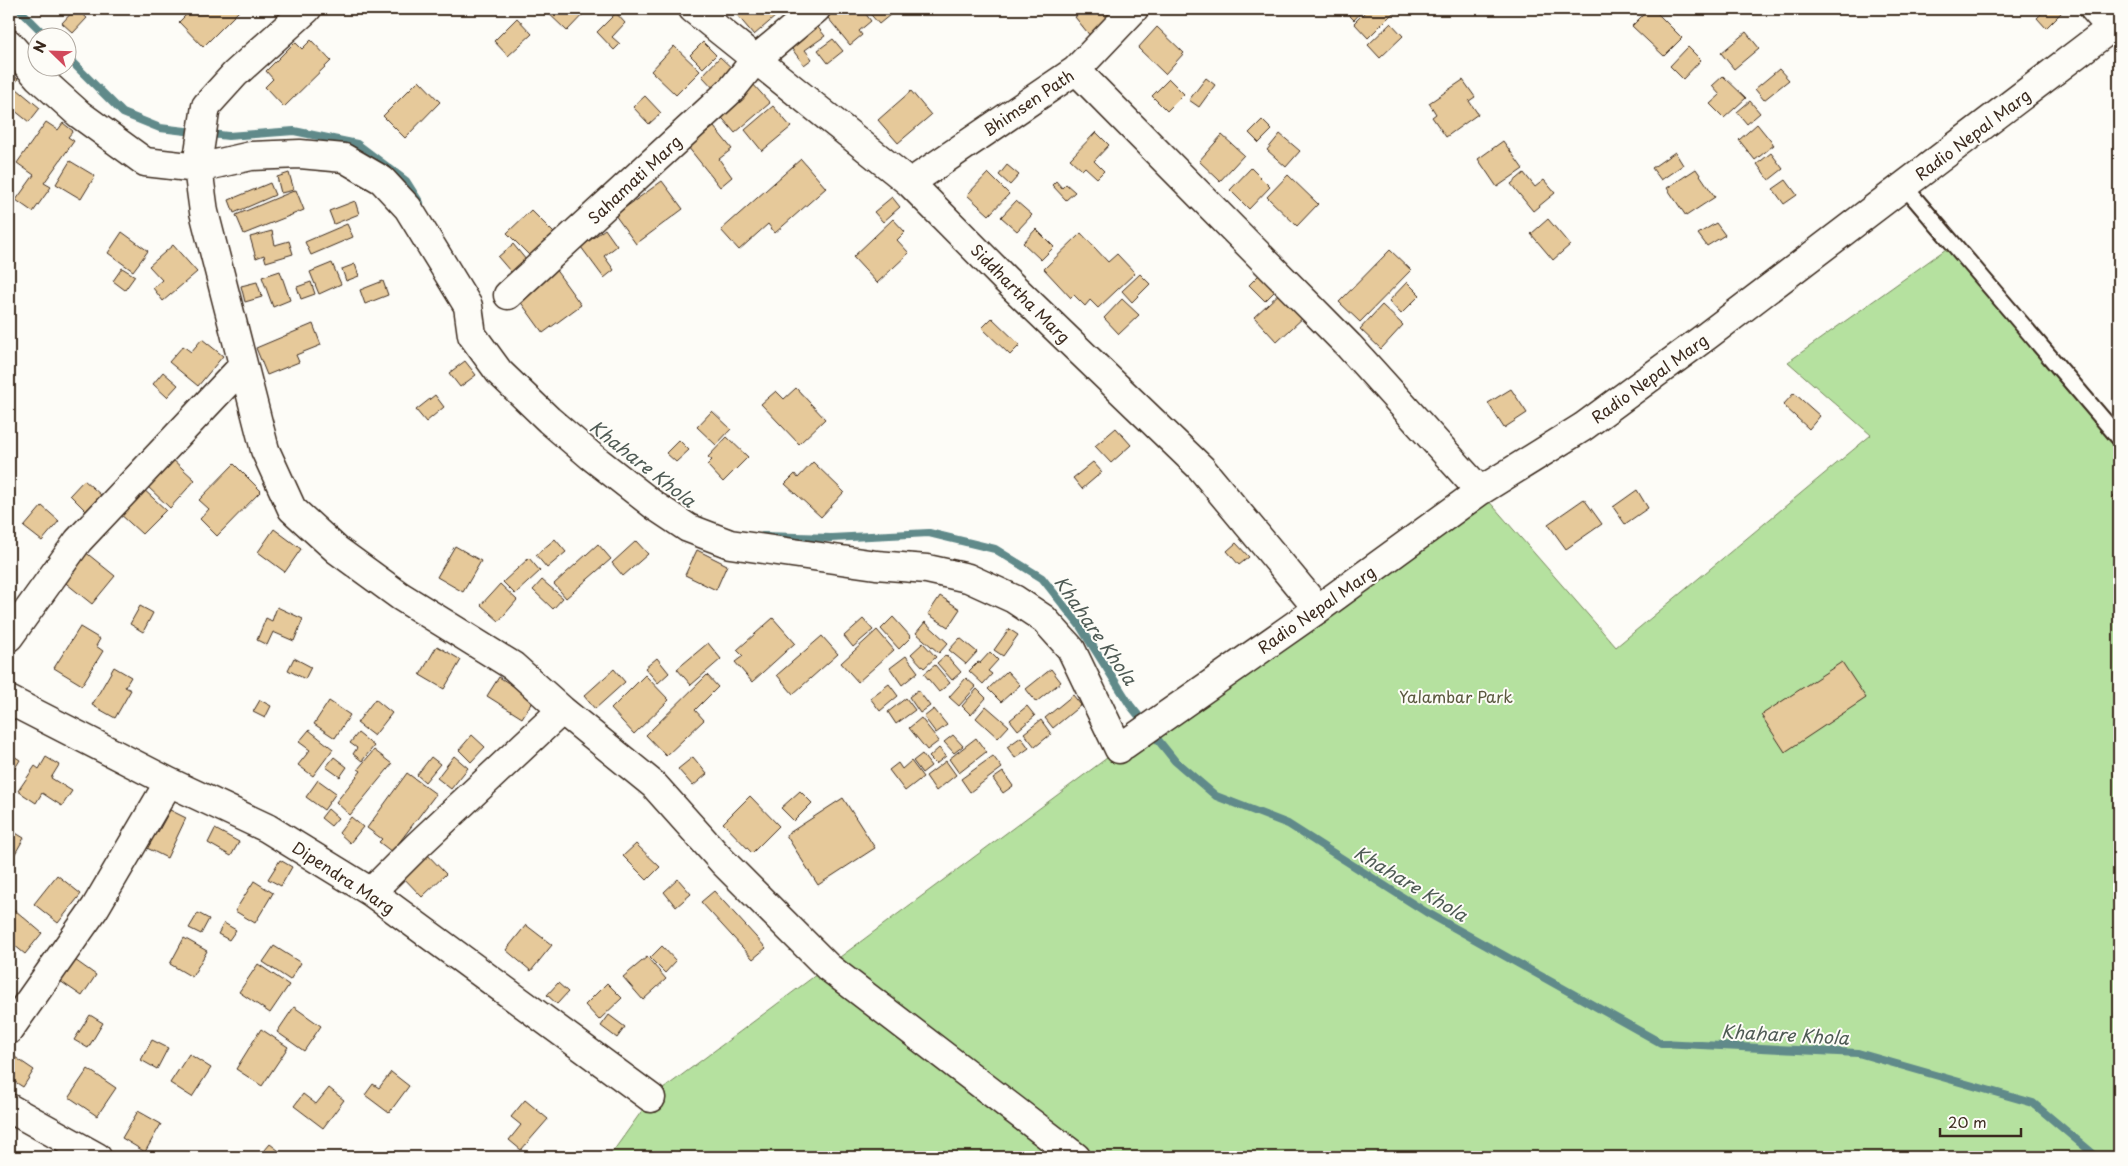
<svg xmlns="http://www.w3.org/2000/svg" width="2128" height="1166" viewBox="0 0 2128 1166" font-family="'Playpen Sans',sans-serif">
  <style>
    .green { fill: #b5e19f; stroke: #78865e }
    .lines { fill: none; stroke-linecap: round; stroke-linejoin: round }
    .stream { stroke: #608a8a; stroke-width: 8 }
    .building { fill: #e6c99a; stroke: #3b2a1e }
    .lane-casing { stroke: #3b2a1e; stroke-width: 19 }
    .street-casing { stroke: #3b2a1e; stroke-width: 31 }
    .lane { stroke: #fdfcf7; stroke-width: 15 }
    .street { stroke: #fdfcf7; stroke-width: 28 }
    .labels { text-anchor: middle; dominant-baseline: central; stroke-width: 4; stroke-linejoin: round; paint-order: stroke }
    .street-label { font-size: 16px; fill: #3b2a1e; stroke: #fdfcf7 }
    .park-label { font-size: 16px; fill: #5a583e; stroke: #fdfcf7 }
    .water-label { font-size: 18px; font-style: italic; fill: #4e5a54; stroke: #fdfcf7 }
  </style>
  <rect width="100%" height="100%" fill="#fdfcf7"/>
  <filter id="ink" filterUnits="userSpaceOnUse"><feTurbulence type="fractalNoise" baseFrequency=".02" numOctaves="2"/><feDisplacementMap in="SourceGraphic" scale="10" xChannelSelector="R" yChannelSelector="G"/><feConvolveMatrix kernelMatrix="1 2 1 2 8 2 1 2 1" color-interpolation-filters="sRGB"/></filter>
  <g filter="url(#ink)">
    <!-- green -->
    <path class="green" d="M1953,244l166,194v719h-1510l42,-59 468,-349 361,-258 136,156 255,-212 -83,-73z"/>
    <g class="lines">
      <!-- stream -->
      <path class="stream" d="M19,9l29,29
        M68,58l55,55 37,15 68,8 66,-5 63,13 49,37 14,22
        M763,536l68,2 98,-5 66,16 47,29 38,48 50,79 45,56 41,35 72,28 138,88 235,131 197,10 175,50 64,54"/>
    </g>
    <!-- building -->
    <path class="building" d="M75,9h2l10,9 -14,15 -11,-10z
      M192,9h49l-38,38 -24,-25z
      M544,9h44l-21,22z
      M732,9h50l1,1 -29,25z
      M830,9h32l9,12 -12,10 3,4 -12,10 -26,-32z
      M866,9h30v1l-17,14z
      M1086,9h23l7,8 -25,20 -16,-20z
      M1343,9h21l-10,11z
      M1368,9h21l4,4 -25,25 -14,-15z
      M1649,9h4l29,29 -18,18 -32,-30z
      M2046,9h19l-19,19 -9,-10z
      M616,13l9,10 -13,14 8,7 -6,6 -17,-18z
      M517,18l15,16 -24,22 -14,-15z
      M1391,23l12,13 -23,22 -12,-13z
      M816,25l9,11 -20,14 7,9 -8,6 -15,-20z
      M1157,27l27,26 -19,21 -27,-26z
      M1746,32l13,16 -25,21 -13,-16z
      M833,39l10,12 -15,12 -10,-13z
      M311,40l20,21 -47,46 -19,-20 8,-8 -7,-8 29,-29 7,7z
      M703,42l13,13 -13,13 -13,-13z
      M674,46l26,25 -24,24 -25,-24z
      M1688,47l13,13 -18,19 -13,-13z
      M720,57l16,15 -19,20 -15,-16z
      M1779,69l10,11 -25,20 -9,-11z
      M9,72l9,7 -9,12z
      M1723,76l23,22 -22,20 -14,-14 10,-9 -8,-9z
      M1206,78l9,7 -16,22 -10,-7z
      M1169,79l15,15 -17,17 -15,-15z
      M419,80l21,22 -35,36 -22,-22z
      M1463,80l12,17 -6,4 9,13 -32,23 -14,-20 4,-3 -7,-11z
      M752,83l18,20 -35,30 -17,-20z
      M17,89l23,19 -11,14 -20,-16v-7z
      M911,91l20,24 -33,28 -20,-23z
      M645,96l16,17 -12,11 -16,-17z
      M1750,101l10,12 -13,11 -10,-12z
      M773,106l18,21 -29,24 -17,-21z
      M1262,120l10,10 -13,13 -10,-10z
      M46,122l12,8 5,-7 10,8 -5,6 6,4 -30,42 7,4 -18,25 -17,-12 18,-25 -17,-12z
      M1757,124l17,21 -19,15 -16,-20z
      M714,127l18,22 -13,10 13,18 -12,10 -32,-40z
      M1096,132l13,13 -15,16 10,10 -7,7 -12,-11 -3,3 -12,-11z
      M1280,134l20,17 -14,16 -19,-17z
      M1222,135l22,20 -24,26 -21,-20z
      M1503,141l20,28 -26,18 -19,-28z
      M1675,152l8,13 -22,15 -9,-12z
      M1771,153l12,16 -14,11 -12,-16z
      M801,159l25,29 -51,45 -7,-9 -29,26 -18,-20z
      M70,161l25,15 -14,23 -25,-15z
      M1007,165l12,10 -9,10 -11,-10z
      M1251,168l19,19 -21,22 -19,-19z
      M1696,169l19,28 -29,19 -19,-28z
      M289,173l5,17 -13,3 -4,-16z
      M988,173l21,21 -20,21 -22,-20z
      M1524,173l11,14 9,-7 11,13 -22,18 -22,-27z
      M1288,175l30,29 -21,22 -30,-29z
      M1786,180l11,15 -13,9 -11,-15z
      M662,181l21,28 -47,35 -21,-29z
      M1056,181l6,7 4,-4 9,8 -9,8 -14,-15z
      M270,183l5,12 -41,18 -5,-13z
      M296,190l8,20 -60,24 -8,-19z
      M892,197l8,10 -17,15 -9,-10z
      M355,201l4,13 -25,10 -5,-13z
      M1016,201l16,14 -15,16 -16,-14z
      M531,210l23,23 -24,23 -23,-23z
      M893,219l12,13 -8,8 12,13 -32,30 -24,-26z
      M1548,219l22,26 -17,15 -22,-26z
      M1716,223l9,12 -18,11 -9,-12z
      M347,224l6,13 -42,18 -6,-13z
      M605,229l12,17 -13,10 10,14 -10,8 -23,-31z
      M1036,229l18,18 -13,13 -18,-17z
      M272,231l3,14 14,-4 4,13 -27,8 -2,-7 -8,3 -6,-21z
      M122,232l26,19 -15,20 -25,-18z
      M1081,233l27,29 9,-8 18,19 -37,35 -8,-8 -5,6 -11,-11 -3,3 -27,-29z
      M513,244l18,22 -15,12 -18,-21z
      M173,245l24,27 -34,29 -10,-13 9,-8 -13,-14z
      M1390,250l21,20 -51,52 -21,-20z
      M332,263l9,21 -22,10 -9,-22z
      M355,264l4,12 -13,5 -4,-12z
      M122,268l13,8 -10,14 -12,-9z
      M555,269l26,36 -38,28 -26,-36z
      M280,271l10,29 -17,7 -11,-30z
      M1262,272l16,16 -13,13 -16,-16z
      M1140,274l10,10 -18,18 -10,-11z
      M383,281l5,14 -23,9 -5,-14z
      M257,282l5,15 -17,5 -4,-16z
      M311,282l4,12 -14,5 -4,-12z
      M1407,282l13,13 -19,19 -12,-13z
      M1282,291l23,25 -28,26 -23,-25z
      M1122,299l17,16 -20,19 -15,-16z
      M1382,305l21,20 -22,24 -21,-20z
      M992,318l28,27 -10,10 -28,-27z
      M313,324l8,21 -25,10 3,7 -32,13 -11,-27z
      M202,339l21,17 -25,30 -29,-24 14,-16 8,6z
      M465,361l11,14 -16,12 -11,-14z
      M163,372l15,13 -11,12 -14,-13z
      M796,388l29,31 -26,25 -38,-40 15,-13 8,8z
      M1511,389l16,24 -23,15 -16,-25z
      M1794,393l26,23 -11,13 -26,-24z
      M435,395l9,12 -18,15 -10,-12z
      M712,411l19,18 -15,16 -19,-18z
      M1116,428l15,17 -20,18 -16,-17z
      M727,437l21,20 -25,25 -16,-17 5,-5 -4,-3z
      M679,440l10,10 -13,12 -10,-9z
      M171,458l24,22 -25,28 -24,-23z
      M813,462l31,30 -23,25 -36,-33 10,-10 3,4z
      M1093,462l9,10 -20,17 -9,-11z
      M234,464l27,27 -44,45 -17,-17 9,-10 -10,-9z
      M84,480l17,15 -15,16 -16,-16z
      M141,487l25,23 -24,24 -24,-22z
      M1637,490l11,18 -23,16 -12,-17z
      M2119,491v14l-7,-7z
      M1584,499l18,25 -36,25 -18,-25z
      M42,506l17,15 -17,20 -18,-14z
      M274,529l27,20 -16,23 -27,-20z
      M555,539l11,13 -19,16 -11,-13z
      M636,541l12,13 -25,22 -11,-13z
      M1236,543l13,14 -10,8 -12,-14z
      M598,544l13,15 -45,39 -12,-14z
      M455,546l26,15 -18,31 -26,-15z
      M697,550l30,15 -11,25 -31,-15z
      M84,551l31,25 -23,28 -30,-24z
      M529,558l11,13 -25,23 -12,-12z
      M542,580l21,18 -10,11 -20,-19z
      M500,584l17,16 -18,21 -18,-16z
      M940,596l20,13 -12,18 -20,-13z
      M140,606l13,7 -10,19 -13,-8z
      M277,607l26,12 -9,22 -21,-9 -6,13 -10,-5 9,-22 6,3z
      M893,617l18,20 -12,12 -18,-20z
      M773,618l22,25 -43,39 -17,-20 8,-6 -6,-6z
      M863,619l10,11 -20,17 -9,-11z
      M925,622l23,21 -9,10 -23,-20z
      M80,627l20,12 -4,7 7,5 -21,34 -28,-17z
      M1009,629l9,6 -15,21 -9,-6z
      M877,630l17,20 -36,32 -17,-19z
      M822,636l16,18 -45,40 -16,-19z
      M960,638l17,14 -11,12 -17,-14z
      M708,643l13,16 -30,26 -14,-16z
      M923,643l13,14 -12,11 -13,-14z
      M437,646l24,14 -17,29 -24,-14z
      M990,652l8,8 -10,11 4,3 -9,10 -14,-13 9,-9 2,1z
      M946,655l15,17 -9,8 -15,-17z
      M906,656l12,16 -16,13 -12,-17z
      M294,658l17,9 -6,12 -17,-9z
      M657,658l12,15 -11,10 -13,-15z
      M1842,662l24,36 -81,54 -24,-37z
      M935,665l15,18 -11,9 -15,-18z
      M114,667l17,10 -6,10 6,3 -16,28 -23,-13z
      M614,669l11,13 -30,27 -11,-13z
      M1051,669l10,13 -25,20 -10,-13z
      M1007,671l13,14 -19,17 -13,-13z
      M645,675l24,25 -35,34 -23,-25z
      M707,675l11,12 -23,23 9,10 -38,36 -20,-21z
      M499,677l35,22 -12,19 -35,-22z
      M966,678l10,9 -17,19 -10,-9z
      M889,684l9,12 -18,15 -10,-13z
      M977,689l9,9 -15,17 -9,-9z
      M918,690l12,16 -10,7 -11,-16z
      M1073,695l8,10 -28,23 -8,-10z
      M906,698l9,12 -19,14 -8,-12z
      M375,699l17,14 -18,23 -17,-13z
      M260,700l11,6 -6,12 -12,-6z
      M329,701l21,14 -15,23 -21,-14z
      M986,706l23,20 -11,12 -22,-20z
      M1027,706l8,10 -17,14 -8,-10z
      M934,709l13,16 -11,8 -12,-16z
      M921,718l18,23 -12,9 -18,-22z
      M1041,720l10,14 -16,13 -11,-14z
      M309,730l24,19 -20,27 -15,-11 12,-15 -11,-8z
      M358,733l16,13 -12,15 -9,-7 4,-6 -7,-5z
      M472,735l13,12 -14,15 -12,-12z
      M953,735l10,11 -9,7 -10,-11z
      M1021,737l8,11 -14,10 -8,-11z
      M976,738l10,14 -27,21 -10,-14z
      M939,748l7,8 -10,8 -7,-7z
      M374,750l18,14 -42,51 -14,-13 25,-31 -3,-2z
      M9,753l11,7 -11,18z
      M922,754l9,12 -9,7 -9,-12z
      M454,756l14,12 -17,21 -14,-11z
      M993,756l9,12 -32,24 -9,-13z
      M46,757l13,8 -8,13 21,13 -10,15 -20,-13 -6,10 -18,-12 17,-25 4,3z
      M334,757l13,10 -7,10 -14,-10z
      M431,757l9,7 -15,18 -8,-7z
      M693,757l14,17 -14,12 -15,-17z
      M911,761l12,16 -18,14 -16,-21 9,-7 4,6z
      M946,761l10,14 -20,16 -10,-15z
      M1003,772l10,14 -10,7 -10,-14z
      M407,773l29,21 -44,58 -13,-10 3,-3 -15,-11z
      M318,780l18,13 -12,17 -18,-13z
      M800,791l12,12 -18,18 -13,-13z
      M750,796l29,30 -27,27 -29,-30z
      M843,798l32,50 -57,37 -32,-50z
      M328,809l10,9 -7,8 -10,-8z
      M170,810l16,8 -19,40 -28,-14 9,-17 10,5z
      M351,817l12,10 -13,16 -11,-10z
      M9,829l15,9 -12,21 -3,-2z
      M215,829l24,13 -8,14 -23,-13z
      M636,844l24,23 -13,13 -24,-24z
      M424,851l22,23 -24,23 -22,-23z
      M280,860l12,7 -11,19 -13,-7z
      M57,875l24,19 -23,29 -24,-19z
      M678,879l13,15 -15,13 -12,-15z
      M254,881l19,12 -18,30 -20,-12z
      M714,891l52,57 -13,11 -52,-57z
      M9,905l33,28 -17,21 -11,-9 -5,7z
      M198,913l11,6 -8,15 -12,-6z
      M224,923l12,7 -7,10 -11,-6z
      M526,925l26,20 -21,26 -25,-21z
      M184,938l23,13 -15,26 -22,-13z
      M274,946l27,17 -11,17 -27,-18z
      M662,946l14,15 -11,12 -15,-15z
      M647,957l19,22 -23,21 -20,-23z
      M75,960l21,15 -14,21 -22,-15z
      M258,964l31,21 -19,28 -31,-21z
      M558,983l10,9 -11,12 -10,-9z
      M607,983l15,15 -23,22 -14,-15z
      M294,1007l27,19 -17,25 -27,-19z
      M90,1015l13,8 -15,25 -14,-8z
      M609,1015l16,12 -8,11 -16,-12z
      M261,1029l27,18 -26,39 -26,-17z
      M152,1040l16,8 -11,21 -16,-9z
      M9,1053l25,17 -11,17 -14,-9z
      M189,1054l22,14 -19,29 -22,-14z
      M88,1069l28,19 -19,28 -28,-19z
      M391,1072l18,14 -20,27 -24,-18 8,-11 6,4z
      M329,1088l15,12 -21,28 -29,-22 9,-12 13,10z
      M525,1100l23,19 -27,31 -12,-10 12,-15 -10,-8z
      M138,1111l23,13 -16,28 -23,-14z
      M270,1144l17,13h-28z"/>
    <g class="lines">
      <defs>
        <path id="lane" d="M1904,186l215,252"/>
        <path id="street" d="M307,9l-72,65 -29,32 -7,46 -1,16 6,44 61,238 27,59 45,41 63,46 113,70 49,44 92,75 68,76 106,106 248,190
          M693,9l217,174 96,97 195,188 117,141
          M2094,9l17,19
          M9,44l29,33 41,37 66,48 53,6 53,-12 49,-2 44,4 38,22 26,28 35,57 25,41 4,29 27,37 50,48 42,36 64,50 33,22 42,16 146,21 51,4 41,9 46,21 30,20 27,30 48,100
          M1076,70l273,276 131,145
          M910,183l166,-113 58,-61
          M508,295l224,-206 23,-29 61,-51
          M9,637l69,-96 164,-174
          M9,700l160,82 98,46 104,64 280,206
          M1124,745l194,-136 162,-118 103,-64 125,-92 403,-307 8,-4
          M371,892l47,-47 144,-135
          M9,1030l86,-122 74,-126
          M9,1108l88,49"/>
      </defs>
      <!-- lane casing -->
      <use href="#lane" class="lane-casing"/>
      <!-- street casing -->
      <use href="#street" class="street-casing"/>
      <!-- lane -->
      <use href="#lane" class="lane"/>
      <!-- street -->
      <use href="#street" class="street"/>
    </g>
  </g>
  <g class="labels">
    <!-- street labels -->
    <g class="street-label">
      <text transform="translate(1028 102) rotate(-34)">Bhimsen Path</text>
      <text transform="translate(1972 134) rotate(-37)">Radio Nepal Marg</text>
      <text transform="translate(634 179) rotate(-43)">Sahamati Marg</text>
      <text transform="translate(1021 293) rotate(45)">Siddhartha Marg</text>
      <text transform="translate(1649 378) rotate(-36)">Radio Nepal Marg</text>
      <text transform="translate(1316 609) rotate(-35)">Radio Nepal Marg</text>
      <text transform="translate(344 877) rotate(33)">Dipendra Marg</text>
    </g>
    <!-- park labels -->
    <g class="park-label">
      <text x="1456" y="696">Yalambar Park</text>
    </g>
    <!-- water labels -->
    <g class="water-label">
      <text transform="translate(643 463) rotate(38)">Khahare Khola</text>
      <text transform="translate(1096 630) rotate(55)">Khahare Khola</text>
      <text transform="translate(1411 883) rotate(31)">Khahare Khola</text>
      <text transform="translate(1785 1034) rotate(3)">Khahare Khola</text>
    </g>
  </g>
  <!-- margin -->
  <rect width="2128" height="1166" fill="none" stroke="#fdfcf7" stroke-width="30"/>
  <rect x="15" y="15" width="2098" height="1136" fill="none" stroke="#3b2a1e" stroke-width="2" filter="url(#ink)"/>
  <!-- north arrow -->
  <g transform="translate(52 52) rotate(293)"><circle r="24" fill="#fdfcf7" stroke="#afa8a0"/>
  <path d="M0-4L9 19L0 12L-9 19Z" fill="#d1495b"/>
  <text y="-8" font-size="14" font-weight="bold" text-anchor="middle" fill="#3b2a1e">N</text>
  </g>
  <!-- scale -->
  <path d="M1940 1128v8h81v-8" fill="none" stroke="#3b2a1e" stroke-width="2.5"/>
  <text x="1948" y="1128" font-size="15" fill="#3b2a1e" stroke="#fdfcf7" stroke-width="4" paint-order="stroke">20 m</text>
</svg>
